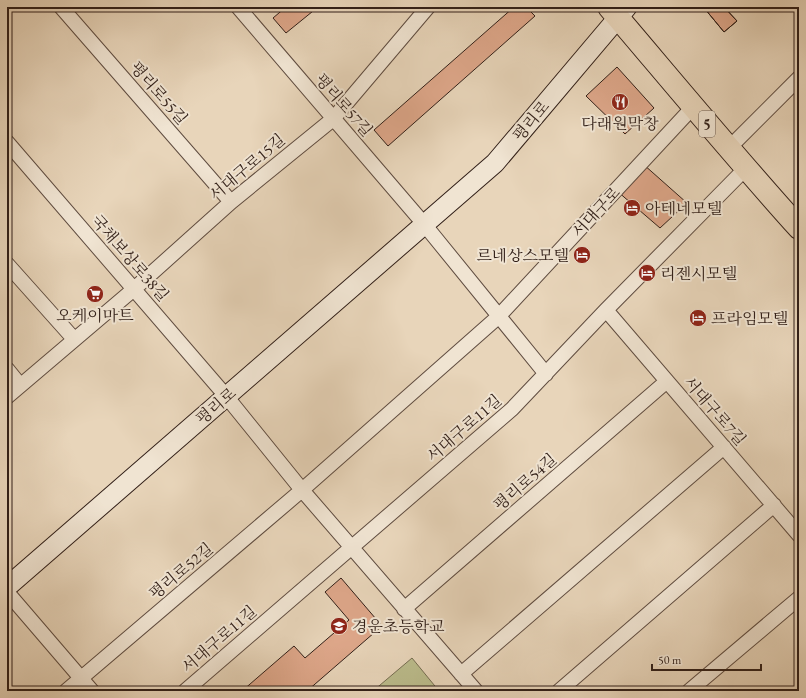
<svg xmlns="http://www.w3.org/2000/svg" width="806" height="698" viewBox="0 0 806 698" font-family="'EB Garamond','Noto Serif KR',serif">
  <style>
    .green { fill: #bbbc8c; stroke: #766e52 }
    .building { fill: #dea78a; stroke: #311f18 }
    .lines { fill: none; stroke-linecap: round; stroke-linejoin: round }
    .minor-casing { stroke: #5f4c40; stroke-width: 16 }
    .secondary-casing { stroke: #311f18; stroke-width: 21 }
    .primary-casing { stroke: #311f18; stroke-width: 24 }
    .minor { stroke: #f0e4d2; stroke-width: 14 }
    .secondary { stroke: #f0e4d2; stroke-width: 19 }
    .primary { stroke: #e8d5ba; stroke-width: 22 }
    .labels { text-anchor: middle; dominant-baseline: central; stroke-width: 4; stroke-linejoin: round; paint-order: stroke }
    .shield { fill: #f0e4d2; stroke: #6a5a50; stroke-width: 1 }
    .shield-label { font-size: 15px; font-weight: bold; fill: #311f18 }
    .street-label { font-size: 16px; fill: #311f18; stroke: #f0e4d2 }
    .poi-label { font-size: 16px; fill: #311f18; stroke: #f0e4d2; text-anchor: start }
  </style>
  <rect width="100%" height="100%" fill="#e8d5ba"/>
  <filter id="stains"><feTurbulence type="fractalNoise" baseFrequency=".005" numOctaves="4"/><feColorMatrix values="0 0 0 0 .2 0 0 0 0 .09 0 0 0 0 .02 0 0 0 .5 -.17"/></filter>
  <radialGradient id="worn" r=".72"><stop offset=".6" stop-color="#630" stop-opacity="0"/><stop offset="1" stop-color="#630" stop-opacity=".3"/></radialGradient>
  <!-- green -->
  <path class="green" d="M412,658l27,33h-66z"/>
  <!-- building -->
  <path class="building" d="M286,7h32l-32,26 -13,-15z
    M514,7h12l9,9 -147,130 -14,-16z
    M708,7h16l13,14 -13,11 -19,-23z
    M708,7h16l13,14 -13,11 -19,-23z
    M617,67l37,41 -29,26 -39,-38z
    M643,164l44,39 -27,25 -43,-37z
    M341,578l41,48 -75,65h-65l52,-45 11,12 44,-38 -24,-28z"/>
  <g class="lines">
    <defs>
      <path id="minor" d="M61,7l170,195
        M238,7l186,217 122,150
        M7,142l219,254 76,94 174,201
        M728,149l71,-71
        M7,264l67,75
        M606,310l193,225
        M7,369l13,16
        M7,397l127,-108 97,-87 102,-83 95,-112
        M7,592l85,99
        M404,609l263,-228
        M461,674l263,-227
        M66,691l236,-201 196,-173 196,-211
        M185,691l327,-282 94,-99 139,-141
        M559,691l215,-186
        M689,691l110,-93"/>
      <path id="secondary" d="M7,587l488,-424 132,-156"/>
      <path id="primary" d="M609,7c63,74 125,149 190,221"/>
    </defs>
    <!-- minor casing -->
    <use href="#minor" class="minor-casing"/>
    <!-- secondary casing -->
    <use href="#secondary" class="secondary-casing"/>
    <!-- primary casing -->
    <use href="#primary" class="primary-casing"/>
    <!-- minor -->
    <use href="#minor" class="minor"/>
    <!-- secondary -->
    <use href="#secondary" class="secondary"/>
    <!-- primary -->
    <use href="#primary" class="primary"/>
  </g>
  <!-- icons -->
  <defs>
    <symbol id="restaurant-disc" viewBox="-11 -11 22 22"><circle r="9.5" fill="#8f2418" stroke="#f0e4d2"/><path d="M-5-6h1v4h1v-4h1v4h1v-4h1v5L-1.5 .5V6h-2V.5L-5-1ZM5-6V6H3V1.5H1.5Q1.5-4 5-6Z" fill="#fff"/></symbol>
    <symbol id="hotel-disc" viewBox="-11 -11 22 22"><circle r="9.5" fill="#8f2418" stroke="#f0e4d2"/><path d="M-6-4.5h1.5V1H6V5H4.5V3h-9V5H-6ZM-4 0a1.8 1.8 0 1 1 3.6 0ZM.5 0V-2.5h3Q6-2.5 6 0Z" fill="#fff"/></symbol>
    <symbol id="supermarket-disc" viewBox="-11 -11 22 22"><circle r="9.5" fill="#8f2418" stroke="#f0e4d2"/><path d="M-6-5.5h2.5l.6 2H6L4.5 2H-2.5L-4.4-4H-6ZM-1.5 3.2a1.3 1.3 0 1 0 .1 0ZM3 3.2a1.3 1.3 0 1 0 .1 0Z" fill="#fff"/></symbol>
    <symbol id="school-disc" viewBox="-11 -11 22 22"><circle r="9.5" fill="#8f2418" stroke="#f0e4d2"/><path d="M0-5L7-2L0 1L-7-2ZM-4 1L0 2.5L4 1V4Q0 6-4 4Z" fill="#fff"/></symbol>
  </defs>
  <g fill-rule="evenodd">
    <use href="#restaurant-disc" x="610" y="92" width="20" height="20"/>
    <use href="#hotel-disc" x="622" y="198" width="20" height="20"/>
    <use href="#hotel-disc" x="572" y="245" width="20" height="20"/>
    <use href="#hotel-disc" x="637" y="263" width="20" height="20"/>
    <use href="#supermarket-disc" x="85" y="284" width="20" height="20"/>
    <use href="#hotel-disc" x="688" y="308" width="20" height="20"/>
    <use href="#school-disc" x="329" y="616" width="20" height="20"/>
  </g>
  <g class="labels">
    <!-- shield labels -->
    <rect class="shield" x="699" y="111" width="16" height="26" rx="3"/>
    <g class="shield-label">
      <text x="707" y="124">5</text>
    </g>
    <!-- street labels -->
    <g class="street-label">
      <text transform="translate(159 93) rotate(49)">평리로55길</text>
      <text transform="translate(344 105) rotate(49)">평리로57길</text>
      <text transform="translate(531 121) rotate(-50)">평리로</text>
      <text transform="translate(247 167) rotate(-40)">서대구로15길</text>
      <text transform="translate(596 212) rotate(-47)">서대구로</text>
      <text transform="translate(130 258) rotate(49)">국채보상로38길</text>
      <text transform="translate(216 406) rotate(-41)">평리로</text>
      <text transform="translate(715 411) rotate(49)">서대구로7길</text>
      <text transform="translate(464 428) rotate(-41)">서대구로11길</text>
      <text transform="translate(525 482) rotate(-41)">평리로54길</text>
      <text transform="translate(181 571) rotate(-40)">평리로52길</text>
      <text transform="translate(219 639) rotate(-41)">서대구로11길</text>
    </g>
    <!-- poi labels -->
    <g class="poi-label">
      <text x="620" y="123" text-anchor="middle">다래원막창</text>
      <text x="645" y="208">아테네모텔</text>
      <text x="569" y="255" text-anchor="end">르네상스모텔</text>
      <text x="660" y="273">리젠시모텔</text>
      <text x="95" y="315" text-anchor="middle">오케이마트</text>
      <text x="711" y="318">프라임모텔</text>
      <text x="352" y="626">경운초등학교</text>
    </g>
  </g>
  <!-- margin -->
  <rect width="806" height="698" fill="none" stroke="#e8d5ba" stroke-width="24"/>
  <rect x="8" y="8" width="790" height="682" fill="none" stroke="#311f18" stroke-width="2"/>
  <rect x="12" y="12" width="782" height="674" fill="none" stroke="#311f18"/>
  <!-- scale -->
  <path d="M652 664v6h109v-6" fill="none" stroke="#311f18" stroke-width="2"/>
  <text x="658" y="664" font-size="12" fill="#311f18" stroke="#f0e4d2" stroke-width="3" paint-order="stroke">50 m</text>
  <rect width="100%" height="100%" filter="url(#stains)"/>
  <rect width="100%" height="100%" fill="url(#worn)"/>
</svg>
